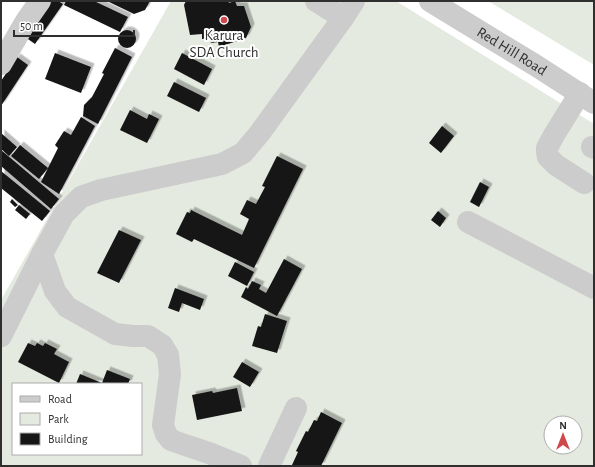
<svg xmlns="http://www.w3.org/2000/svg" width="595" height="467" viewBox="0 0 595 467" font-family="'Alegreya Sans',sans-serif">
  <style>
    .green { fill: #e4eadf; fill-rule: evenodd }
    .building { fill: #161616; filter: url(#shadow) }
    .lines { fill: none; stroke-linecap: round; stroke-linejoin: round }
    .minor { stroke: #ccc; stroke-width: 22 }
    .poi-dot { fill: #cf484c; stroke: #fff; stroke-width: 1.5 }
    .labels { text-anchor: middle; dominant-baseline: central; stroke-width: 4; stroke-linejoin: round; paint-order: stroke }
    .poi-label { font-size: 15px; fill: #2f2f2f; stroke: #fff }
    .street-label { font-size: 15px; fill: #2f2f2f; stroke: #fff }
  </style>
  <defs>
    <filter id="shadow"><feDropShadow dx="3.5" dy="-3.5" stdDeviation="0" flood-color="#0004"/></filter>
  </defs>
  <rect width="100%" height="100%" fill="#fff"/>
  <!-- green -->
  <path class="green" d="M171,1h225l198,123v342h-593v-166zM13,384h128v70h-128zM551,423h24v24h-24z
    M488,1h106v64z"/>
  <!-- building -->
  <path class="building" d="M50,1h8l5,3 -28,40 -10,-7z
    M66,1h28l34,16 -8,15 -56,-27z
    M107,1h43l-5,9 -11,4z
    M186,1h42l1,2 6,-2 2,5h7l7,21 -5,11 -27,9 -1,-5 -7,1 -2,-5 -7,1v-5l-12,1 -6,-30z
    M118 39a9 9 0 1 1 18 0a9 9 0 1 1-18 0Z
    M115,48l17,9 -34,67 -15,-8 1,-11 8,-8 12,-23 -2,-1z
    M55,53l36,14 -10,26 -36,-14z
    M182,53l30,16 -8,16 -30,-16z
    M17,57l11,8 -27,41v-25z
    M174,82l32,16 -7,14 -32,-16z
    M130,110l17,9 2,-5 10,5 -12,24 -27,-13z
    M81,117l14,9 -36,68 -18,-12 17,-34 -3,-3 9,-14 7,4z
    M442,126l12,10 -13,17 -12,-10z
    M1,133l16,14 -8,9 -8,-7z
    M20,145l28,23 -9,11 -28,-23z
    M1,150l58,49 -8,10 -50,-43z
    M277,156l26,13 -49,99 -60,-29 -2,3 -16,-8 11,-22 3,1 1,-3 51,25 7,-16 -9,-5 7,-14 9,4 9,-17 -3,-1z
    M1,171l49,40 -8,10 -41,-33z
    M480,182l9,5 -10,20 -9,-5z
    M12,199l6,6 -3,2 -5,-5z
    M19,205l11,9 -4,5 -11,-9z
    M438,211l8,7 -6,9 -9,-7z
    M119,230l22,10 -22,43 -22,-10z
    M284,259l18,10 -25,47 -36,-19 5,-10 2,2 4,-8 9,4 -2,4 7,4z
    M235,262l19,10 -7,14 -19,-10z
    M175,288l29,11 -4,11 -18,-7 -3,9 -11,-4z
    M265,314l22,7 -10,32 -25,-7 6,-20 3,1z
    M28,343l7,3 2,-3 6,3 2,-3 12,6 -3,5 15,8 -10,21 -41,-21z
    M242,362l17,10 -9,15 -17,-10z
    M107,370l23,9 -2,5h-52l4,-10 22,9z
    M237,388l5,23 -45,9 -5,-25 20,-4 1,2z
    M321,412l21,11 -21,43 -29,-1 6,-13 -2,-1 10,-20 2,1 6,-12 3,1z"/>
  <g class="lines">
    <!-- minor -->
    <g class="minor">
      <path d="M316,1l27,17"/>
      <path id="s1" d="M430,1l105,64 59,38"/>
      <path d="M1,64l25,-43 14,-20"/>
      <path d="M580,93l-26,42 -7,13v4l1,5 8,8 28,18"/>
      <path d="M592,147l2,1"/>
      <path d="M468,222l126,66"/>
      <path d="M42,254l13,37 12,16 48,27 18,2h15l14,9 6,10 2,19 -7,51 3,9 5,6 14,5 24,8 32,13"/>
      <path d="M1,336l41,-82 22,-40 17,-17 20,-7 121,-26 21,-11 16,-19 84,-116 11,-17"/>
      <path d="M269,466l27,-58"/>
    </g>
  </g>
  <!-- markers -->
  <circle class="poi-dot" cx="224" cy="20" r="4"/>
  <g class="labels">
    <!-- poi labels -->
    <g class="poi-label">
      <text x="224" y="35">Karura<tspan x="224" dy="17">SDA Church</tspan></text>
    </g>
    <!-- street labels -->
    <g class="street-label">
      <text stroke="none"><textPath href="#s1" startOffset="96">Red Hill Road</textPath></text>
    </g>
  </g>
  <!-- border -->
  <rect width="595" height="467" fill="none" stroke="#2f2f2f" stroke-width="4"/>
  <!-- legend -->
  <rect x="12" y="383" width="130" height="72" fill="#ffffff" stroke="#acacac"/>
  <rect x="20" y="396" width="20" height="6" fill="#cccccc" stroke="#acacac"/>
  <text x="48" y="403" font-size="12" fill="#2f2f2f">Road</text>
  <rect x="20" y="413" width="20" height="12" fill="#e4eadf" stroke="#acacac"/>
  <text x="48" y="423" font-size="12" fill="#2f2f2f">Park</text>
  <rect x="20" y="433" width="20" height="12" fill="#161616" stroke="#acacac"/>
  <text x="48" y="443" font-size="12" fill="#2f2f2f">Building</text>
  <!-- north arrow -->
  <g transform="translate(563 435)"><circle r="19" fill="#ffffff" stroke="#acacac"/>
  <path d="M0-3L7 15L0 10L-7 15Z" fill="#cf484c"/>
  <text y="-6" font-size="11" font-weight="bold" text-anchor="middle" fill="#2f2f2f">N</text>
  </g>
  <!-- scale -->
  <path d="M14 30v6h120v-6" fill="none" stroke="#2f2f2f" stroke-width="2"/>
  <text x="20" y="30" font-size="12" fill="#2f2f2f" stroke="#ffffff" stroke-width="3" paint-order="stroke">50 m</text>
</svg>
